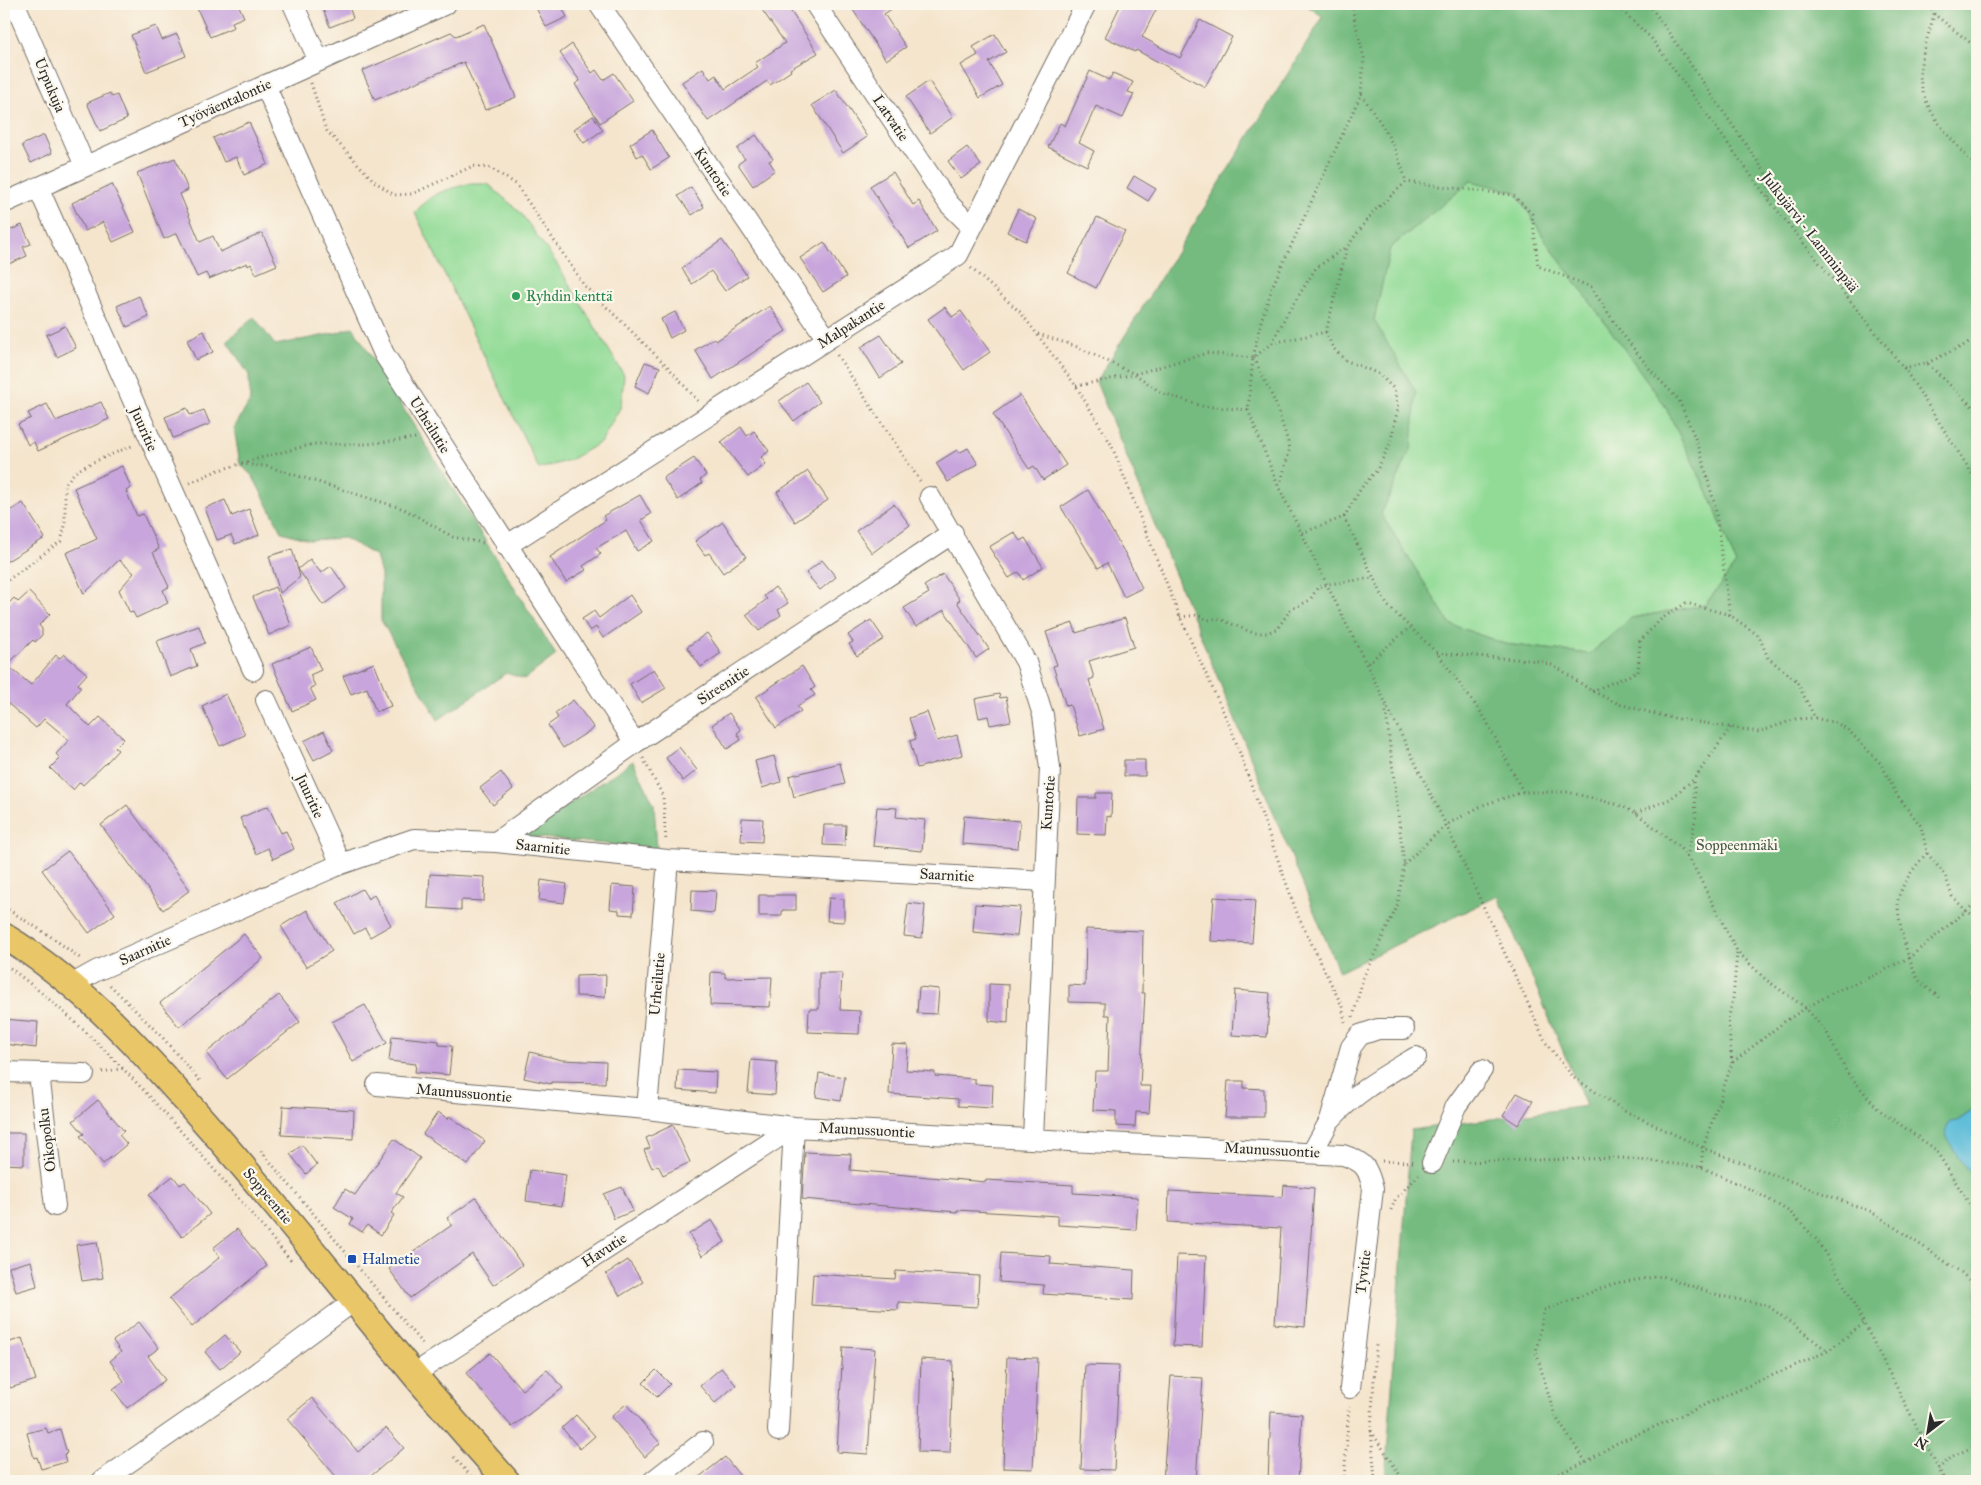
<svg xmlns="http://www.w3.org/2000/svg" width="1981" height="1485" viewBox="0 0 1981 1485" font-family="'IM FELL Great Primer',serif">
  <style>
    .green { fill: #92db96; stroke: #5e8360 }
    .forest { fill: #75bb7f; stroke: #507355; fill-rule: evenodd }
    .water { fill: #5abbd8; stroke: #427382 }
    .building { fill: #c8a5dc }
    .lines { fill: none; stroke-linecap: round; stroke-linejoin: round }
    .minor-casing { stroke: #726c64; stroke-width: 22 }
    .major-casing { stroke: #726c64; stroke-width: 28 }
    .path { stroke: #726c64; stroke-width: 3; stroke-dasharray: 1 4; stroke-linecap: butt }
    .minor { stroke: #fff; stroke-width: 20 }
    .major { stroke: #e9c769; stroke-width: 25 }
    .leisure-dot { fill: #2e9e5b; stroke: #fbf7ec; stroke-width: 2 }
    .transit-dot { fill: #1a4fb4; stroke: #fbf7ec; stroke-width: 2 }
    .labels { text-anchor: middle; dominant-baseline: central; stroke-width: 4.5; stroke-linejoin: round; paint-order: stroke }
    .street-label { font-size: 15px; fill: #2b2b2b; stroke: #fbf7ec }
    .leisure-label { font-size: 15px; fill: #27864d; stroke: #fbf7ec; text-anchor: start }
    .park-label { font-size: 15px; fill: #455746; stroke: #fbf7ec }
    .transit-label { font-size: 15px; fill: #164399; stroke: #fbf7ec; text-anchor: start }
  </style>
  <rect width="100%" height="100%" fill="#fbf7ec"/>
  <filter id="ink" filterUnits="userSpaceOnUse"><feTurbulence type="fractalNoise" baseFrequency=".02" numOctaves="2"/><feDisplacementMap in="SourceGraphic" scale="10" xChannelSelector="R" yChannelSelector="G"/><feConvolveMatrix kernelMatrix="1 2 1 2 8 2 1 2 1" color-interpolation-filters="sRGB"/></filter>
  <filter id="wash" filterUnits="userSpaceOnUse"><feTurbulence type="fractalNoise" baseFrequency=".0096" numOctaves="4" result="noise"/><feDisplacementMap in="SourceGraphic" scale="20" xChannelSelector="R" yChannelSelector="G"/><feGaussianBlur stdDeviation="1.12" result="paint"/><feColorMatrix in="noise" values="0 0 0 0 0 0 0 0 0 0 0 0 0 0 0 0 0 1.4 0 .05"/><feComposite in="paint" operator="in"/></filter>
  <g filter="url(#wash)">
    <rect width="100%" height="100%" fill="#f5e5cd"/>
    <!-- green -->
    <path class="green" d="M1471,181l45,11 32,52 116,160 48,97 24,63 -31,41 -74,13 -41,36 -85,-10 -55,-20 -69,-110 31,-67 -38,-127 16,-72z
      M468,184h20l32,28 37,52 67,111 -3,31 -20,36 -31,18 -31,9 -124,-256c16,-21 29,-22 53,-29z"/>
    <!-- forest -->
    <path class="forest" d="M1305,4h672v977l-6,15 6,9v106h-5l-15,10 13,51 7,5v304h-592l26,-351 175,-24 -88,-210 -159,76 -243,-590 227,-365zM1471,181l45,11 32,52 116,160 48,97 24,63 -31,41 -74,13 -41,36 -85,-10 -55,-20 -69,-110 31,-67 4,-55 -42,-72 16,-72z
      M254,317l21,28 61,-12 17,-6 203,328 -31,24 -19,-6 -68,47 -57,-100v-45l-5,-19 -32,-18 -35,2 -27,-8 -29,-55 -13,-13 -6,-36 16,-27 -1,-26 -22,-34z
      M633,761l21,43 3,45 -134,-13 -12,7z"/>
    <!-- water -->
    <path class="water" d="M1972,1111h5v66c-16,-10 -24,-28 -32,-44l4,-11 8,-1z"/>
    <g id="blocks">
      <!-- building -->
      <path class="building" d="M195,4h43l6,13 -12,5 2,5 -24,10z
        M321,4h27l5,14 -23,9z
        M534,4h26l7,13 -21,10z
        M758,4h28l32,49 -28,16 1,2 -21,14 -3,-4 -59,40 -26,-39 21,-14 7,11 6,-4 9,14 33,-22 -3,-4 30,-20z
        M849,4h50l-15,10 22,33 -20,13z
        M1121,4h38l-17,33 38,21 20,-38 32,17 -27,50 -69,-37 -1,2 -30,-15z
        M484,24l32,73 -31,13 -21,-48 -89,38 -13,-29 89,-39 5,4z
        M156,26l6,14 15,-6 9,22 -40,16 -15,-37z
        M995,34l11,18 -17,10 13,23 -22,13 -19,-33 17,-10 -5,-8z
        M572,44l20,29 4,-3 7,10 11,-7 19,28 -33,22 -25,-39 5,-3 -20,-28z
        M1090,71l19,9 4,-7 20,9 -5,10 6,2 -11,24 -27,-12 -17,37 15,8 -7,15 -39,-19 12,-24 5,3z
        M929,81l24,36 -23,16 -24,-36z
        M836,90l31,47 -24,16 -31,-48z
        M110,93l2,4 5,-2 10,24 -27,12 -13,-28z
        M593,116l10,14 -19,13 -10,-14z
        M249,122l19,42 -24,11 -8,-18 -12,5 -11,-24z
        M652,130l17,28 -18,11 -9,-15 -5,3 -7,-13z
        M44,135l8,18 -21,10 -9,-18z
        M756,135l17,24 -4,2 6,9 -22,16 -15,-22 7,-5 -8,-10z
        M967,147l14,18 -20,14 -13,-18z
        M175,158l13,32 -8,4 20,48 13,-6 7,16 42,-19 15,32 -21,9 -5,-10 -3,2 -1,-3 -38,16 -3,-6 -9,4 -20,-44 -13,6 -27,-66z
        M893,172l20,33 6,-4 18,30 -28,17 -39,-62z
        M1134,176l22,13 -8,12 -21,-13z
        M112,184l23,48 -22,10 -10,-20 -18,9 -13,-28z
        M691,187l13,20 -12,8 -14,-19z
        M1018,209l19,10 -11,22 -19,-9z
        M1097,217l28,14 -29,57 -28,-15z
        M22,225l9,19 -8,3 4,9 -23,10v-33z
        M722,240l25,36 -22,15 -14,-20 -19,13 -10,-16z
        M824,242l22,35 -23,15 -23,-34z
        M139,296l10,21 -22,10 -10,-21z
        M770,306l16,25 -73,48 -18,-29 19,-12 2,3z
        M945,307l7,10 9,-6 29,41 -26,18 -36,-51z
        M675,312l9,18 -14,8 -9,-19z
        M65,326l11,22 -19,9 -11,-22z
        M204,331l9,21 -17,8 -9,-20z
        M881,335l20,29 -21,14 -19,-31z
        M645,362l15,5 -11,26 -14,-7z
        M806,382l14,20 -26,19 -15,-20z
        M1020,395l46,70 -23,15 -9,-14 -5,3 -36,-55z
        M101,402l8,17 -71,32 -4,-9 -6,3 -10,-21 13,-6 -3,-5 19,-9 9,17z
        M187,408l3,7 14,-5 6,14 -37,14 -8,-21z
        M741,427l6,9 7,-5 15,20 -8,6 5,7 -18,13 -27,-35z
        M968,448l10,16 -30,18 -12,-19 21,-13 2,3z
        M694,458l12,17 -6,5 2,3 -24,17 -15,-22z
        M122,466l9,22 -5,3 11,25 6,-2 16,35 -6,3 16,35 -6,3 5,13 -32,15 -3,-6 -3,1 -11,-23 15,-17 -15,-13 -35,34 -18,-41 31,-14 -23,-51z
        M808,471l20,29 -33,22 -18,-30z
        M1088,490l38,65 16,33 -18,9 -17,-34 -9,5 -37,-61z
        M640,495l11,19 -10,6 13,21 -17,10 -11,-20 -30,17 5,6 -18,12 3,4 -20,12 -16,-25 56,-37 -3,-4z
        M225,500l7,16 17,-7 10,26 -24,9 -4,-9 -14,5 -12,-32z
        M23,503l22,35 -41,25v-49z
        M894,504l16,21 -38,28 -16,-22z
        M723,522l23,35 -23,16 -14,-20 -4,2 -10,-14z
        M1014,532l6,9 5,-3 18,29 -20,13 -4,-8 -10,6 -20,-31z
        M292,549l8,28 -20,16 -11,-37z
        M310,559l11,14 10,-7 15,22 -23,17 -25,-36z
        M822,560l14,17 -16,13 -14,-17z
        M943,574l17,26 -3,2 32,47 -13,9 -32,-48 -28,17 -12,-19 25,-15 -5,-7z
        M275,587l16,38 -22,10 -16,-38z
        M775,587l13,16 -10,7 3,5 -22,16 -13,-16 21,-16 -3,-3z
        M29,592l21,22 -11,11 3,4v6l-7,7 -2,-2 -26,25 24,20 25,-30 4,3 4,-4 23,20 -9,10 3,3 -14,17 23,23 10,-10 24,22 -9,9 3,2 -11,12 -24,23 -3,-3 -7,8 -23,-22 10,-10 -4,-4 13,-14 -25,-21 -8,9 -32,-28v-92l10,-10 4,4z
        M630,595l11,17 -38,26 -7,-11 -6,4 -8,-12 12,-8 5,7z
        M1125,618l9,29 -45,14 5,17 -5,2 15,49 -24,7 -10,-31 -4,1 -13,-40 4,-1 -11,-33 27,-9 3,10z
        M871,620l13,19 -27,17 -8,-12 4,-2 -5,-7z
        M199,626l6,17 -14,6 6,17 -27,11 -13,-36z
        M707,633l14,20 -20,14 -14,-20z
        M311,647l10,23 -11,5 5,11 -5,2 6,12 -24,11 -20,-47z
        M374,663l17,43 -15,6 -9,-24 -16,6 -8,-18z
        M802,666l13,21 -4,3 4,5 -18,11 4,5 -25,17 -20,-31z
        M654,669l12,19 -25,15 -11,-19z
        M226,694l19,41 -25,11 -18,-40z
        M999,694l1,4 6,-1 5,24 -21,4 -2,-9 -9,2 -4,-19z
        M573,700l21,28 -31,20 -15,-23 10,-7 -3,-5z
        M927,712l10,29 20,-6 5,20 -45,13 -7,-27 6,-2 -7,-21z
        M729,713l12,17 -4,3 4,7 -14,9 -15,-24z
        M324,731l9,19 -19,10 -10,-19z
        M679,747l18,23 -14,11 -17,-23z
        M774,756l7,26 -19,6 -7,-27z
        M1124,760h21v16h-21z
        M840,763l5,21 -51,13 -5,-21z
        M501,772l12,17 -20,16 -13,-17z
        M1096,793h16l-1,24 -4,-1 -1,19 -29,-1 1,-36h18z
        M127,805l63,85 -27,20 -62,-85z
        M268,806l13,27 5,-2 8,18 -21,10 -5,-11 -12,6 -16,-36z
        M877,807l20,1 -1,9 29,3 -3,31 -49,-5z
        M964,816l56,5 -2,27 -56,-4z
        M742,818l21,1 -1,23 -21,-1z
        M824,825h22l-1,21 -22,-1z
        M68,851l47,63 -26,19 -47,-63z
        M430,874l55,3 -1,24 -23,-1v10l-33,-2z
        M541,880l26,4 -3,19 -25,-3z
        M612,885l23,2 -2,28 -14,-1v-4l-9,-1z
        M362,889l6,10 6,-4 17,30 -21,12 -5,-9 -11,6 -17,-31z
        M692,890l24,1 -2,22 -23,-2z
        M759,895h37v15h-14v6h-23z
        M1214,897l41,3 -3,43 -41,-2z
        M829,898l15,1v23l-17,-1z
        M908,903l17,2 -3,33 -18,-2z
        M975,904l45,3 -3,29 -44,-4z
        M307,910l25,41 -26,16 -25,-41z
        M1086,929l57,2 -1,62h3l-5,93h11l-2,27 -13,-1 -1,15 -19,-1v-15l-23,-1 2,-39h13l2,-56h-5v-12l-36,-1v-17l16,1z
        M244,934l19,24 -84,69 -19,-24z
        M711,972l14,1v5l47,-1 -2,30 -60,-2z
        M819,973h23l-2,37 20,1 -1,23 -51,-2 1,-23h10z
        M606,975l-1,22 -29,-1v-20z
        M989,984l20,1 -1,38 -19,-2z
        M919,987l20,2 -2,25 -20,-1z
        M1235,990l35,3 -3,44 -35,-2z
        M279,995l21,27 -73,57 -21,-26z
        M365,1005l22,38 -34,19 -21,-40z
        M4,1019l34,3 -2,26 -32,-4z
        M392,1036l47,5v4l13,1 -3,29 -34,-3 1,-8 -27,-3z
        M892,1044l16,1 -2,25 29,2v4l40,3v5l18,1 -1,23 -34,-2v-7l-69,-5z
        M530,1052l32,8 44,2 -1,21 -54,-1v2l-27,-6z
        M751,1060l26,2 -2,33 -27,-2z
        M678,1070l38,2 -1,21 -38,-3z
        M819,1073l26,4 -4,24 -25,-4z
        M1228,1081h16v7l20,1v28h-39z
        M1517,1093l16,8 -15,24 -15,-10z
        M98,1100l26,31 -5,4 8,9 -24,20 -23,-28 4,-2 -11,-13z
        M283,1106l71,4 -1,29 -72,-4z
        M438,1112l10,7 1,-3 36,25 -17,24 -45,-31z
        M673,1125l17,37 -27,13 -5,-10 -6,3 -8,-18 6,-2 -4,-10z
        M4,1133h20v32l-20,-1z
        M394,1139l26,19 -24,35 7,4 -12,16 3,2 -13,20 -14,-10 -5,7 -12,-8 3,-5 -19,-12 11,-18 10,6z
        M302,1145l15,20 -11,9 -16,-20z
        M805,1152l46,2 -1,16 136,12v-2l87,5v8l65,4 -2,33 -78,-5v-9l-101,-6v2l-155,-13z
        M530,1170l36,5 -4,31 -36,-5z
        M173,1176l7,9 5,-3 25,32 -28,23 -33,-42z
        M1284,1185l30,3 -9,139 -30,-3 6,-96 -113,-6 1,-31 114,6z
        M622,1187l11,24 -19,8 -10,-25z
        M476,1198l46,67 -29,20 -21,-31 -62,44 -21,-29 63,-44 -5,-7z
        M712,1220l13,22 -23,14 -13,-22z
        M237,1229l30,37 -75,61 -23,-28 51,-42 -7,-9z
        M97,1242l6,36 -21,3 -6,-36z
        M1001,1253l50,3 -1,8 84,6 -1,30 -90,-6 1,-9 -45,-3z
        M1177,1255l29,1 -4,91 -29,-1z
        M628,1260l15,22 -23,14 -14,-22z
        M31,1261l6,25 -21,6 -7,-25z
        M896,1271l83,5 -2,31 -79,-5v8l-87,-5 2,-31 82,5z
        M139,1322l20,26 -11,8 17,24 -38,28 -14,-19 11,-8 -14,-20 11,-9 -8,-11z
        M225,1335l15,17 -20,17 -15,-17z
        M22,1338l14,42 -26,8 -6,-19v-25z
        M843,1347l32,2 -7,105 -31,-2z
        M490,1353l32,37 25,-20 16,18 -51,39 -46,-54z
        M1007,1357l31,1 -5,111 -30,-1z
        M921,1359l32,2 -3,92 -32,-1z
        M1085,1365l34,1 -5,104 -33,-1z
        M721,1368l15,17 -21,18 -15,-17z
        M656,1370l14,14 -13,13 -14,-14z
        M1171,1376l32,2 -7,103h-33z
        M312,1398l46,54 28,-24 18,20 -39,33h-25l-53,-62z
        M626,1404l34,39 -15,14 -34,-40z
        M1271,1412l31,2 -4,67h-30z
        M576,1415l19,21 -15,13 -18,-21z
        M46,1428l2,5 12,-4 7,24 -3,1 2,8 -25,7 -4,-12 -3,1 -7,-25z
        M725,1457l19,24h-50z"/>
    </g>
  </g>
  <g filter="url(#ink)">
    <use href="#blocks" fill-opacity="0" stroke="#726c64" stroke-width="1"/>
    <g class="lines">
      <defs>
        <path id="minor" d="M15,4l70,162
          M293,4l26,57
          M599,4l228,335
          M815,4l134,200 23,23
          M265,85l119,269 251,389
          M38,187l215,483
          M4,203l442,-199
          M930,497l96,165 17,53 7,53 -17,370
          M506,546l452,-291 128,-251
          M266,700l75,164
          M496,842l139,-99 318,-210
          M71,985l25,-14 245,-107 73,-25 82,3 172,18 376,21
          M4,1072l80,2
          M39,1074l16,132
          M377,1085l270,24 147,18 549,28c22,7 25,13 30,34l-23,199
          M647,1109l21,-249
          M1331,1119c23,-26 55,-44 85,-62
          M1313,1151l17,-31 21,-73 9,-12 18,-6h26
          M1432,1163l24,-57 26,-36
          M414,1374l380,-247
          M778,1431l16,-304
          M102,1481l141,-98 111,-82
          M653,1481l50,-39"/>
        <path id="major" d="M4,936c82,49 149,127 211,198 68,78 132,159 198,239 30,36 62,72 94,108"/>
      </defs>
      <!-- minor casing -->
      <use href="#minor" class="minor-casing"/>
      <!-- major casing -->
      <use href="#major" class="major-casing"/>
      <!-- path -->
      <path class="path" d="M1351,4l13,54 -3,36 -88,191 -13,39 -7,34 -5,52 31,78 167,337 100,218 28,35 51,33 78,37 169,64 90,61 15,15
        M1615,4l36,34 118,162 135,168 73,113
        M1649,4l120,174v21
        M1930,4l4,10 43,34
        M1934,14c-4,17 -14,44 -14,61 2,38 34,66 57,93
        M311,83l15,47 48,51 20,14 18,-1 61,-28 17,2 26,16 68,101 84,82 30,34
        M1361,94c21,30 36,52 45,88
        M971,268l50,45 55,73 35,58 69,173 52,114 66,185 44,90 3,16
        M1038,334l37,12 60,28 25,18 42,14 46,4
        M1272,343l15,-29 29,-46 30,-21
        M837,355l83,126
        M1254,358l21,44 15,46 -11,40
        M1927,363l50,-24
        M1904,368l23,-5 50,48
        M1076,386l59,-12 72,-21 46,5 19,-15 54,-11
        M242,463l71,-19h54l49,-6
        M190,483l26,-12 24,-7 26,2 138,43 49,28 30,6
        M1344,517l43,88 50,48 48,65 38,74
        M1302,533l42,-16 18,-30 15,-17 13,-26 8,-36 -4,-19 -15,-15 -34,-14 -12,-12 -7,-16 21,-85 26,-35 33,-30 107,13 19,19 6,52 53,21 29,44 33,42 26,27 21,50 15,56 15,109
        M4,583l57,-42 4,-15v-42l10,-12 16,-9 43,-18
        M1180,617l18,-2 10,5 10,-2 35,15h14l11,-5 12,-18 20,-10 8,-13 10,-3 46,-6
        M1437,653l102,8 16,5 37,25 27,13 48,13 92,15 37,-13 19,-1 21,5 11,6 34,35 16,31 24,31 6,27 18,22 7,21 14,15 11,6
        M1368,663l42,-36
        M1592,691l46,-19 2,-31 21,-22 25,-16 44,12 29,21 9,22 28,22 19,38
        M643,758l20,38 3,46
        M1636,813l34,-14 24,-20 37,-52
        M1927,853c-12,13 -22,26 -28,43 -5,16 10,68 19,83 5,7 15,13 21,18
        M1687,857l9,-41 -2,-36
        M1404,864l42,-39 37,-20 40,-13h45l51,13 17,8 44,35 14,19 43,84 28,28 41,29 21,25 19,38 32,38 57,40 42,67
        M4,907l46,29 31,23
        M10,968c109,82 194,190 282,294
        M110,985l52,52 39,45
        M1353,1017l10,-39 34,-71 7,-43 -19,-160
        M1732,1063l-4,-43 5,-21 4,-47
        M102,1072l23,-4
        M261,1151l163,195
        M1382,1161l32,1
        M1453,1162l169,-4 79,9 51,23 38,22 27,28 25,41 103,200
        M1701,1167l2,-19 29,-85 52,-41 22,-14 28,-16 39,-16 37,-19 67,-55
        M1391,1210l5,-12 23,-23
        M1371,1431l33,50
        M454,1457l21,24
        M1586,1462l-31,-46 -19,-64 8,-42 72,-27 46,-7 59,20 46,9 61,46
        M1938,1469l15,-13 24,-11
        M1344,1481l5,-75
        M1375,1481l-4,-51 5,-85
        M1540,1481l46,-19 29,-18 213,-93 36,-28"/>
      <!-- minor -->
      <use href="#minor" class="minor"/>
      <!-- major -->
      <use href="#major" class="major"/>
    </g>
  </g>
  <!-- markers -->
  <circle class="leisure-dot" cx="516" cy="296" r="5"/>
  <rect class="transit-dot" x="347" y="1254" width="10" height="10" rx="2.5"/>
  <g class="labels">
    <!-- street labels -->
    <g class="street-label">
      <text transform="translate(50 85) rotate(67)">Urpukuja</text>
      <text transform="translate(225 103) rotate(-24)">Työväentalontie</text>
      <text transform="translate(891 118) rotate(56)">Latvatie</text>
      <text transform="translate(713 172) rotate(56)">Kuntotie</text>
      <text transform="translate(1810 232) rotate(52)">Julkujärvi - Lamminpää</text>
      <text transform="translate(851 324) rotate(-33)">Malpakantie</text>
      <text transform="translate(430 425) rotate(58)">Urheilutie</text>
      <text transform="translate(144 429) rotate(66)">Juuritie</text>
      <text transform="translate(723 685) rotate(-33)">Sireenitie</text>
      <text transform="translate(310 796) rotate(65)">Juuritie</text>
      <text transform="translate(1048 803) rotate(-86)">Kuntotie</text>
      <text transform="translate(543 847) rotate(6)">Saarnitie</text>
      <text transform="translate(947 875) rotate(3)">Saarnitie</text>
      <text transform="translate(145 950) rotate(-24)">Saarnitie</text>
      <text transform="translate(657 984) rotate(-85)">Urheilutie</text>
      <text transform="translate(464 1093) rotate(5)">Maunussuontie</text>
      <text transform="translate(867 1130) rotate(3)">Maunussuontie</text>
      <text transform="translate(47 1140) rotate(-97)">Oikopolku</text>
      <text transform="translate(1272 1150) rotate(3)">Maunussuontie</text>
      <text transform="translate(268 1196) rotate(50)">Soppeentie</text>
      <text transform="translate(604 1250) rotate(-33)">Havutie</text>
      <text transform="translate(1363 1272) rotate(-83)">Tyvitie</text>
    </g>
    <!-- leisure labels -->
    <g class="leisure-label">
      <text x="526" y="296">Ryhdin kenttä</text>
    </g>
    <!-- park labels -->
    <g class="park-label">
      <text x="1737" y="845">Soppeenmäki</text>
    </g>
    <!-- transit labels -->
    <g class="transit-label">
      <text x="362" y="1259">Halmetie</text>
    </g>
  </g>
  <!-- margin -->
  <rect width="1981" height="1485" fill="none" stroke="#fbf7ec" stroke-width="20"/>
  <!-- north arrow -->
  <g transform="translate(1928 1432) rotate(211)" stroke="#fbf7ec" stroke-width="4" paint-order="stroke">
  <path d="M0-4L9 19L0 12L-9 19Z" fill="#2b2b2b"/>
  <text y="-8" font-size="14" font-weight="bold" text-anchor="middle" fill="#2b2b2b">N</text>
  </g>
</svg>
